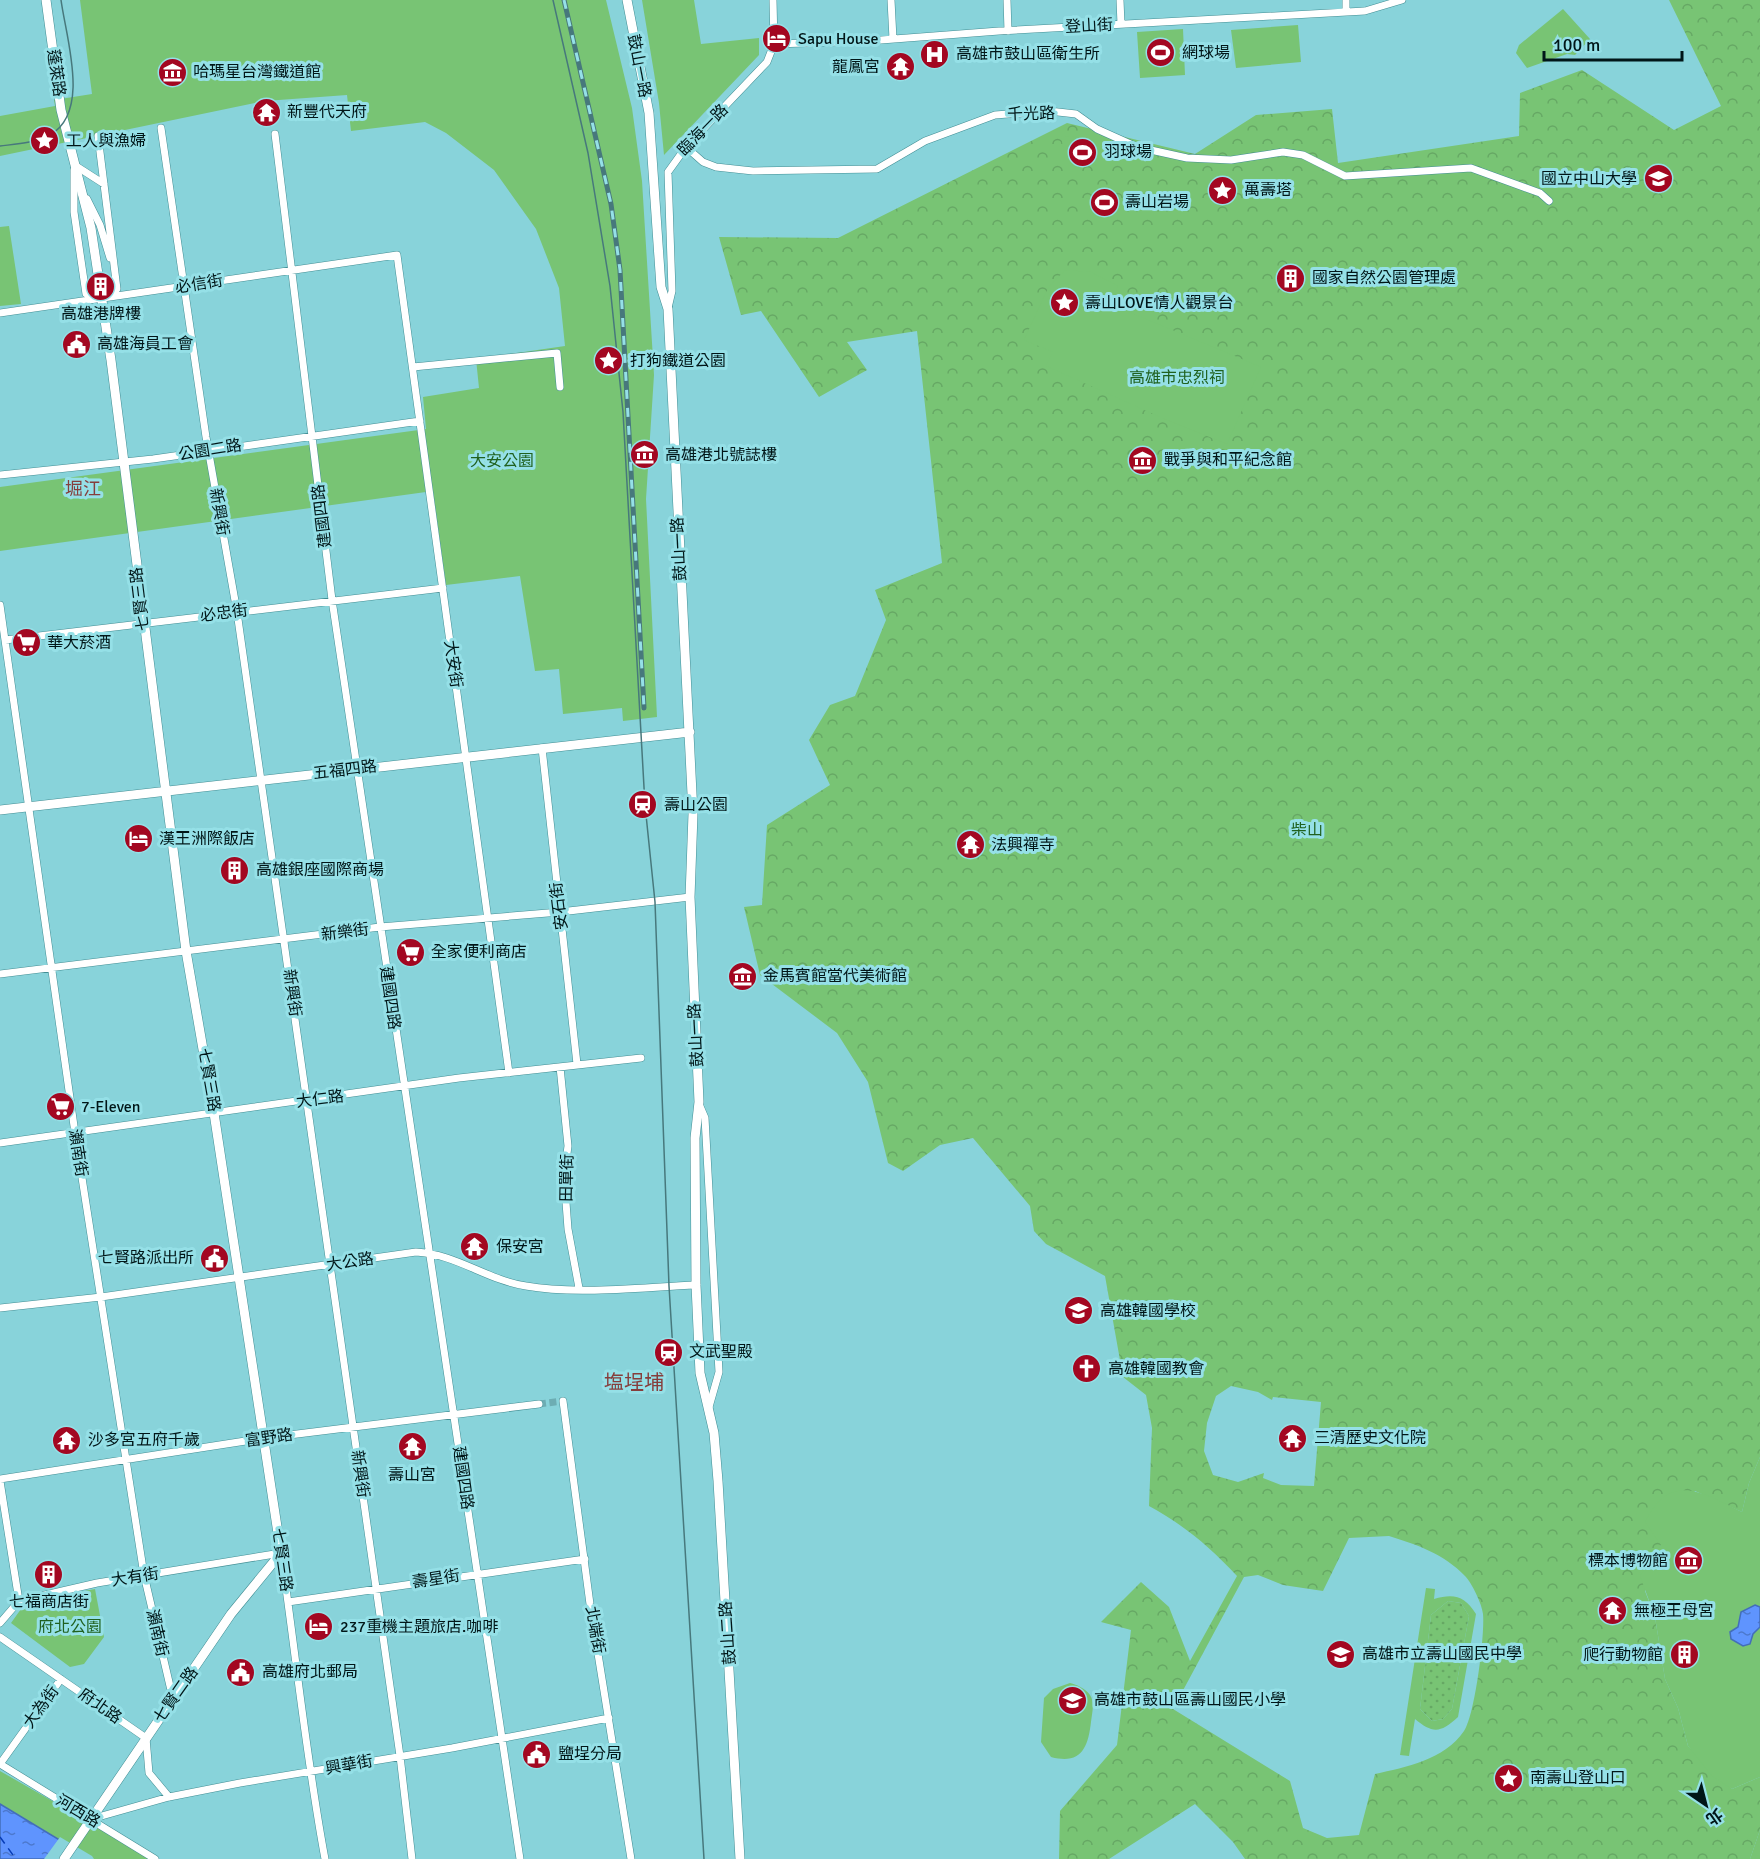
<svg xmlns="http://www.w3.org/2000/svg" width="1760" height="1859" viewBox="0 0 1760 1859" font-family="Signika,'Noto Sans TC',sans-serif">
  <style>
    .grass { fill: url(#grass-dots) }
    .forest { fill: url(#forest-crowns); fill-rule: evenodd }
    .green { fill: #78c474; fill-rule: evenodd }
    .water { fill: url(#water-ripples); stroke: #436eb9; stroke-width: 1.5 }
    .pier { fill: #88d3da }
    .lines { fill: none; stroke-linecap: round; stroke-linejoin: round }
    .ferry { stroke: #083db6; stroke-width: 1.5; stroke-dasharray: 8 6; stroke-linecap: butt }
    .minor-tunnel { stroke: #6dadb3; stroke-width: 7; stroke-dasharray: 7 3.5; stroke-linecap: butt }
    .minor-casing { stroke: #428e94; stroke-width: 8 }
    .tertiary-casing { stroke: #428e94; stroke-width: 10 }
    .minor { stroke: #fff; stroke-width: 7 }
    .tertiary { stroke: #fff; stroke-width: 9 }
    .tram { stroke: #47787c; stroke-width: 1.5 }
    .rail-casing { stroke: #47787c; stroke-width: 5 }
    .rail { stroke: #95e0e7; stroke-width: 3; stroke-dasharray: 9; stroke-linecap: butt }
    .labels { text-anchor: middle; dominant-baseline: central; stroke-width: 6; stroke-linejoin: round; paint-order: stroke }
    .street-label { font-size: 16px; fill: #011618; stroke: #95e0e7 }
    .poi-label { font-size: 16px; fill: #011618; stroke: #95e0e7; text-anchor: start }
    .park-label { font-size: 16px; fill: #20611f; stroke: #95e0e7 }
    .neighbourhood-label { font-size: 18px; fill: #863e3c; stroke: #95e0e7 }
    .quarter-label { font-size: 20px; fill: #863e3c; stroke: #95e0e7 }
  </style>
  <defs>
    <pattern id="grass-dots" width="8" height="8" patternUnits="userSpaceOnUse" patternTransform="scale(1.5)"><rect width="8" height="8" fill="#78c474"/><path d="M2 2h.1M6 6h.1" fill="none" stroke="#66a864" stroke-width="1.8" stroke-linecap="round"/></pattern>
    <pattern id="forest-crowns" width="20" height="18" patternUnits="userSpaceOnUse" patternTransform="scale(1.5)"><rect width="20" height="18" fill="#78c474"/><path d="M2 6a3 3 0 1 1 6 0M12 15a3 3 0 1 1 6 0" fill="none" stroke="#66a864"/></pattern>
    <pattern id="water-ripples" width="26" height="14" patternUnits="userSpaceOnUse" patternTransform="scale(1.5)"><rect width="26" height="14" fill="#5f94fe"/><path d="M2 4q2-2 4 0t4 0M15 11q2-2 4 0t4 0" fill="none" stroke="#4c78cd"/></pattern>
  </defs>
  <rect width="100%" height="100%" fill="#88d3da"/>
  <!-- grass -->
  <path class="grass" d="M1448,1601l13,2 8,13 -17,93 -9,10 -11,2 -12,-12 11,-94z"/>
  <!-- forest -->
  <path class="forest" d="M1669,0h91v1457l-11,26 -7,29 -47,-21 -34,54 -16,46 10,26 10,62 13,29 10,38 44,43 28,-12v53l-10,29h-505l-12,-17 -38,-38 -86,55h-50l1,-48 57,-66 14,-115 -30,-8 40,-40 28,25 21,54 47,-85c-27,-29 -53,-51 -88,-70l3,-78 -6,-33 -23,-18 -18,-101 -59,-32 -12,-13 -4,-25 -57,-68 -33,7 -37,26 -15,-8 -20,-81 -31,-49 -77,-58 -16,-68 18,-2 5,-80 63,-40 -21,-45 21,-35 25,-9 31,-76 -11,-30 67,-27 -25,-232 -70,11 20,28 -48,27 -58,-86 -20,4 -22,-78 119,1 229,-115 128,31 61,-39 76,-6 6,54 181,-27 1,-43 62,-23 92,60 47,-24zM1231,1386l27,6 14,8 1,-3 48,5 -7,84 -33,-1 -18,-7 1,-5 -26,9 -25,-7 -9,-24 3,-28 9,-27zM1389,1536c29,9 55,18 76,40 7,7 17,28 18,38 2,20 -8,101 -19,117 -20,29 -58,36 -89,43l-16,61 -32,3 -24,-10 -13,-47 -117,-72 71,-132 14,-2 25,10 40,6 26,-53z"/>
  <!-- green -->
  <path class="green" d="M80,0h526l26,108 10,73 12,194 -8,124 11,218 -34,4 -1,-13 -59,6 -4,-45 -24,2 -15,-95 -74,9 -13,-94 -433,60v-64l426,-58 -3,-32 56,-9 -3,-29 89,-13 -6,-58 -23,-59 -42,-59 -48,-37 -21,-11 -74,9 -4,-36 -82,6 -265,55v-40l55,-10 -1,-6 38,-6z
    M642,0h52l7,44 58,-6v17l-95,100 -5,-52z
    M1563,9l27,30 -15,16 -8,-1 -40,14 -11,-15 3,-8z
    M1298,25l3,37 -65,6 -5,-38z
    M1183,29l2,46 -45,3 -3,-46z
    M1061,136c20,0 38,2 44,22l-8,8 -12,-8h-20z
    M9,226l12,78 -21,2v-79z
    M1065,270l26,2 27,14 -8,18 151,63 -34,77 -65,-26 -116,-52 7,-14 -29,-12 24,-52z
    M1760,1457v320l-28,12 -20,-13 -24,-30 -10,-38 -13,-29 -10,-62 -15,-41 21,-31 -16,-23c26,-51 56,-30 97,-10l7,-29z
    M1426,1588l9,1 -1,10c20,-6 31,-3 42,15l-18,103c-18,17 -26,16 -43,2l-6,37 -9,-1zM1448,1601l13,2 8,13 -17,93 -9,10 -11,2 -12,-12 11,-94z
    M95,1589l9,48 -20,27 -14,3 -59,-44 15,-21z
    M1070,1683c7,2 15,5 20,12 5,8 2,18 1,27 -3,26 -10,43 -40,35l-10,-15 3,-44 9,-9z
    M0,1771l143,82 8,6h-60l-91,-55z
    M1760,1830v29h-10z"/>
  <!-- water -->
  <path class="water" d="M1755,1605l5,2v20l-7,7 -3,10 -7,2 -12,-7 -1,-7 8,-5 3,-15z
    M0,1804l91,55h-91z"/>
  <!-- pier -->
  <path class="pier" d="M60,1837l32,19 2,3h-50z"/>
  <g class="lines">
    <!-- ferry -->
    <path class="ferry" d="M0,1837l13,18 -3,4"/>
    <!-- minor-tunnel -->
    <path class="minor-tunnel" d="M539,1404l24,-3"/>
    <defs>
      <path id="minor" d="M891,0l2,39
        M1007,0l1,31
        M1120,0l1,24
        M1346,0v11
        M774,44l94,-3 131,-10 366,-20 37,-11
        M161,128l45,309 31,175 163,1144 12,103
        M275,134l57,466 188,1259
        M98,136l19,153 -13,9
        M686,147l17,15 13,5 37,4 124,-2 48,-28 70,-26 54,-4 27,3 21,15 40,18 50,11 44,2 52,-8 20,3 42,21 126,-8 69,25 9,8
        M76,166l28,18
        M74,170v42l12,82 14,4
        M87,199l13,26 10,33
        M668,308l4,-17 -4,-119 18,-25 81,-85 7,-18 -1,-44
        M0,313l397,-58 112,818
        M413,367l144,-14 3,34
        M0,475l153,-16 267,-38
        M0,605l75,528 69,442 29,124
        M5,640l438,-52
        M542,748l35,316
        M0,974l380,-47 180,-15 130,-15
        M560,1067l8,79 -4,30 4,53 11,59
        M699,1104l6,14 14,254 -10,35
        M0,1143l459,-65 182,-20
        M0,1308l101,-11 315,-45c40,2 71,28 110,34 49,9 118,1 170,-1
        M563,1401l27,203 41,255
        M0,1479l265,-41 274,-34
        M0,1481l19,120
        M288,1602l297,-43
        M0,1623l19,-22 78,-18 184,-30c15,102 25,205 44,306
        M0,1637l146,101 3,35 20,24
        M0,1764l155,95
        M0,1764l61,-85
        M91,1819l78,-22 71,-14 212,-35 157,-30"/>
      <path id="tertiary" d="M46,0l15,110 30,118 20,132 75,591 28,162 67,440 -50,61 -167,245
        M627,0l22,113 12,174 7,22 25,505 -3,83 9,205 -4,36 1,147 4,88 14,60 4,48 22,378
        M0,810l690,-78"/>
    </defs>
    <!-- minor casing -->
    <use href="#minor" class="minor-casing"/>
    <!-- tertiary casing -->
    <use href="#tertiary" class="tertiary-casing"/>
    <!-- minor -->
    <use href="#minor" class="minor"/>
    <!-- tertiary -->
    <use href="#tertiary" class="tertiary"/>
    <!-- tram -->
    <path class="tram" d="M553,0l35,153 22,133 13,126 22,393 10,97 14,384 35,573
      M0,146c16,-2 35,-3 50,-11 41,-23 16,-97 11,-135"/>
    <defs>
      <path id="rail" d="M564,0l47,204 9,66 24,438"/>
    </defs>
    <!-- rail casing -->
    <use href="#rail" class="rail-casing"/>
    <!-- rail -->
    <use href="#rail" class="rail"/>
  </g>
  <!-- icons -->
  <defs>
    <symbol id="hotel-disc" viewBox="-11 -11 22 22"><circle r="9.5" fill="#a30721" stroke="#95e0e7"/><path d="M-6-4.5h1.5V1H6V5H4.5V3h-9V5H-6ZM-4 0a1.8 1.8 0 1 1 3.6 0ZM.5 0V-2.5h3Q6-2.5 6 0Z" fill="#fff"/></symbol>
    <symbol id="stadium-disc" viewBox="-11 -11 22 22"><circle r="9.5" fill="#a30721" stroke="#95e0e7"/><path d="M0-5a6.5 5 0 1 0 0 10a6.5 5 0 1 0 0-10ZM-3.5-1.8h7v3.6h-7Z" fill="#fff"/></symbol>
    <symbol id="hospital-disc" viewBox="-11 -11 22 22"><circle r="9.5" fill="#a30721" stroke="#95e0e7"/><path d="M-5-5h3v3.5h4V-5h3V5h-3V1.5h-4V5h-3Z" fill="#fff"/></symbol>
    <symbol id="temple-disc" viewBox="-11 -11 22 22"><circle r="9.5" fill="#a30721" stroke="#95e0e7"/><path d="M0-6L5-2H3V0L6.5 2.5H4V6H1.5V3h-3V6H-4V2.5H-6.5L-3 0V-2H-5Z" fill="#fff"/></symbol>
    <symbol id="museum-disc" viewBox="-11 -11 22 22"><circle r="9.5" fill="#a30721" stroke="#95e0e7"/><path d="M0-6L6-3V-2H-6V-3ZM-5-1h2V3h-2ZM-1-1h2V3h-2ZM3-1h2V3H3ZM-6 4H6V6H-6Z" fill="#fff"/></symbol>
    <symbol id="sight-disc" viewBox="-11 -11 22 22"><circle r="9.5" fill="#a30721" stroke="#95e0e7"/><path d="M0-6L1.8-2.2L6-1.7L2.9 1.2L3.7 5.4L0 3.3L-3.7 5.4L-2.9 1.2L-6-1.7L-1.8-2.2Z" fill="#fff"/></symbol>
    <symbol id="university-disc" viewBox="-11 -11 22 22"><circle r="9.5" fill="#a30721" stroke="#95e0e7"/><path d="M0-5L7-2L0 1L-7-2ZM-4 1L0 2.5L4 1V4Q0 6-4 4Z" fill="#fff"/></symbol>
    <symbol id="building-disc" viewBox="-11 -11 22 22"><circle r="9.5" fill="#a30721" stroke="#95e0e7"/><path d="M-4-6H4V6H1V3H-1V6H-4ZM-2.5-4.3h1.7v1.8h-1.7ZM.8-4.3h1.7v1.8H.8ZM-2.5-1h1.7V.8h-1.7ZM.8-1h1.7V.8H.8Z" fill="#fff"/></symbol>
    <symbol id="civic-disc" viewBox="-11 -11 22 22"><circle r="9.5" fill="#a30721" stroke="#95e0e7"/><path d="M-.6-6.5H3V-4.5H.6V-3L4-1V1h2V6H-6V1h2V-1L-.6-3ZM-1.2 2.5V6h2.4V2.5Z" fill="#fff"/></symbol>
    <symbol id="supermarket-disc" viewBox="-11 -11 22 22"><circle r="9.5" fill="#a30721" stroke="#95e0e7"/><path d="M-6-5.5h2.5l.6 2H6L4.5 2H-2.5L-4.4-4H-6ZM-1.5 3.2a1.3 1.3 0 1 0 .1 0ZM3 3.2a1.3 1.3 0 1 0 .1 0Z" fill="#fff"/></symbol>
    <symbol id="station-disc" viewBox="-11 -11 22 22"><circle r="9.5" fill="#a30721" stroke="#95e0e7"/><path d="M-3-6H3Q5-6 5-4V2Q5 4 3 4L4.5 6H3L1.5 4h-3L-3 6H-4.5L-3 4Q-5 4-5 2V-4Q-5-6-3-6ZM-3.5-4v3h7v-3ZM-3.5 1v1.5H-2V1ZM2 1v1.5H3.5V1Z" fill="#fff"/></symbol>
    <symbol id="school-disc" viewBox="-11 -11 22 22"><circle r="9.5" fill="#a30721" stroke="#95e0e7"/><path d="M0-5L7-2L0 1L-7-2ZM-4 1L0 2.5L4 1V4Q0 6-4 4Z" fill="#fff"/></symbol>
    <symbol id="church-disc" viewBox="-11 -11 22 22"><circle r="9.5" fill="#a30721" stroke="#95e0e7"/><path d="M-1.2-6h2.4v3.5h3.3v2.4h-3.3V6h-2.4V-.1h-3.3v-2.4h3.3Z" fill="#fff"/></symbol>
  </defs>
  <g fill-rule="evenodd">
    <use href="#hotel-disc" x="760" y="22" width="33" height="33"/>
    <use href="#stadium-disc" x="1144" y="36" width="33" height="33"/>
    <use href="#hospital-disc" x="918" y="38" width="33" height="33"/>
    <use href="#temple-disc" x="884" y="50" width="33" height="33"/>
    <use href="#museum-disc" x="156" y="56" width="33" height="33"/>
    <use href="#temple-disc" x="250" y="96" width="33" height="33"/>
    <use href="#sight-disc" x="28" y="124" width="33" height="33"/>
    <use href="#stadium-disc" x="1066" y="136" width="33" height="33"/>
    <use href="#university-disc" x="1642" y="162" width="33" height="33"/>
    <use href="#sight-disc" x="1206" y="174" width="33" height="33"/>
    <use href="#stadium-disc" x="1088" y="186" width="33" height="33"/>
    <use href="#building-disc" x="1274" y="262" width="33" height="33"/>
    <use href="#building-disc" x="84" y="270" width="33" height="33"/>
    <use href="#sight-disc" x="1048" y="286" width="33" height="33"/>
    <use href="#civic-disc" x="60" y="328" width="33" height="33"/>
    <use href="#sight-disc" x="592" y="344" width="33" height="33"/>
    <use href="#museum-disc" x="628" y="438" width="33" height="33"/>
    <use href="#museum-disc" x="1126" y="444" width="33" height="33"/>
    <use href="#supermarket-disc" x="10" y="626" width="33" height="33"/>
    <use href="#station-disc" x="626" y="788" width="33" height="33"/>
    <use href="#hotel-disc" x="122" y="822" width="33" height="33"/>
    <use href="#temple-disc" x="954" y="828" width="33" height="33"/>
    <use href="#building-disc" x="218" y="854" width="33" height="33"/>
    <use href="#supermarket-disc" x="394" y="936" width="33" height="33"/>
    <use href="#museum-disc" x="726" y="960" width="33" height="33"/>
    <use href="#supermarket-disc" x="44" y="1090" width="33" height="33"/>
    <use href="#temple-disc" x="458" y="1230" width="33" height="33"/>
    <use href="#civic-disc" x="198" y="1242" width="33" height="33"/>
    <use href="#school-disc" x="1062" y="1294" width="33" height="33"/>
    <use href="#station-disc" x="652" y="1336" width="33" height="33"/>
    <use href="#church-disc" x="1070" y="1352" width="33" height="33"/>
    <use href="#temple-disc" x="1276" y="1422" width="33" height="33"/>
    <use href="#temple-disc" x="50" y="1424" width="33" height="33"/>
    <use href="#temple-disc" x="396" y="1430" width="33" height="33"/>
    <use href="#museum-disc" x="1672" y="1544" width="33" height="33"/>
    <use href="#building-disc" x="32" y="1558" width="33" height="33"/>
    <use href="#temple-disc" x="1596" y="1594" width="33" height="33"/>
    <use href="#hotel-disc" x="302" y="1610" width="33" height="33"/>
    <use href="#school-disc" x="1324" y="1638" width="33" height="33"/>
    <use href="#building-disc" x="1668" y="1638" width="33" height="33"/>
    <use href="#civic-disc" x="224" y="1656" width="33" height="33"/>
    <use href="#school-disc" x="1056" y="1684" width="33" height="33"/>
    <use href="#civic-disc" x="520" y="1738" width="33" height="33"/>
    <use href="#sight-disc" x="1492" y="1762" width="33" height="33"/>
  </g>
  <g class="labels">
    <!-- street labels -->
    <g class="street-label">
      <text transform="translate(1089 26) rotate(-3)">登山街</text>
      <text transform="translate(639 66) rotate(79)">鼓山一路</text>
      <text transform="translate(56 73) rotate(82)">蓬萊路</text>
      <text transform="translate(1031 114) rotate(-2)">千光路</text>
      <text transform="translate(703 130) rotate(-46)">臨海一路</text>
      <text transform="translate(199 284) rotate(-9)">必信街</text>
      <text transform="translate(210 450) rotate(-9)">公園二路</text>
      <text transform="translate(219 512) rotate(80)">新興街</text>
      <text transform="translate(322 516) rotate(-97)">建國四路</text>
      <text transform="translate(679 549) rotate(-93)">鼓山一路</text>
      <text transform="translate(140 599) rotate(-97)">七賢三路</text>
      <text transform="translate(224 613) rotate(-7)">必忠街</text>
      <text transform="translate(453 664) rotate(82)">大安街</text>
      <text transform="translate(345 770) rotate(-7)">五福四路</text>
      <text transform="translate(559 906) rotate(-97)">安石街</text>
      <text transform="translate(345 932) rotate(-7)">新樂街</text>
      <text transform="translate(292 993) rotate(82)">新興街</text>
      <text transform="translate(390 998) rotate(82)">建國四路</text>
      <text transform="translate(696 1035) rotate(-93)">鼓山一路</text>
      <text transform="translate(209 1080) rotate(80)">七賢三路</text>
      <text transform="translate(320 1099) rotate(-7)">大仁路</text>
      <text transform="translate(78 1153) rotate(81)">瀨南街</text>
      <text transform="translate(567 1178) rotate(-89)">田單街</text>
      <text transform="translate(350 1262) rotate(-8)">大公路</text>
      <text transform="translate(269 1438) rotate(-8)">富野路</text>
      <text transform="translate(360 1474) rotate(82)">新興街</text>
      <text transform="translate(463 1478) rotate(82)">建國四路</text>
      <text transform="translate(282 1560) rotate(82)">七賢三路</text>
      <text transform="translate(135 1577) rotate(-9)">大有街</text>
      <text transform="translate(436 1579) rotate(-9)">壽星街</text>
      <text transform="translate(595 1630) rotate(80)">北端街</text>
      <text transform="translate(157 1633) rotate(77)">瀨南街</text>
      <text transform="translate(728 1633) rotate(-94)">鼓山二路</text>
      <text transform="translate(176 1695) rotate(-55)">七賢二路</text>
      <text transform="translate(100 1706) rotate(35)">府北路</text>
      <text transform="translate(41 1707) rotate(-54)">大為街</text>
      <text transform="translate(349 1765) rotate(-10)">興華街</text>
      <text transform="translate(78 1811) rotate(31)">河西路</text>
    </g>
    <!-- poi labels -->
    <g class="poi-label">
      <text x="798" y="39">Sapu House</text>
      <text x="1182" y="53">網球場</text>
      <text x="956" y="54">高雄市鼓山區衛生所</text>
      <text x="880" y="67" text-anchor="end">龍鳳宮</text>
      <text x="193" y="72">哈瑪星台灣鐵道館</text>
      <text x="287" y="112">新豐代天府</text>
      <text x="66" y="141">工人與漁婦</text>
      <text x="1104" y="152">羽球場</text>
      <text x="1637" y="179" text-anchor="end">國立中山大學</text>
      <text x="1244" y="190">萬壽塔</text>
      <text x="1125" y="202">壽山岩場</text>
      <text x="1312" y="278">國家自然公園管理處</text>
      <text x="1085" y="303">壽山LOVE情人觀景台</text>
      <text x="101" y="314" text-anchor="middle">高雄港牌樓</text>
      <text x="97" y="344">高雄海員工會</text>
      <text x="630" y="361">打狗鐵道公園</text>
      <text x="665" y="455">高雄港北號誌樓</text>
      <text x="1164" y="460">戰爭與和平紀念館</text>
      <text x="47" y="643">華大菸酒</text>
      <text x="664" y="805">壽山公園</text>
      <text x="159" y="839">漢王洲際飯店</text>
      <text x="991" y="845">法興禪寺</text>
      <text x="256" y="870">高雄銀座國際商場</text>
      <text x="431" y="952">全家便利商店</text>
      <text x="763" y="976">金馬賓館當代美術館</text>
      <text x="81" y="1107">7-Eleven</text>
      <text x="496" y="1247">保安宮</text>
      <text x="194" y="1258" text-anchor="end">七賢路派出所</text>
      <text x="1100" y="1311">高雄韓國學校</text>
      <text x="689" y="1352">文武聖殿</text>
      <text x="1108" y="1369">高雄韓國教會</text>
      <text x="1314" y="1438">三清歷史文化院</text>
      <text x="88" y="1440">沙多宮五府千歲</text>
      <text x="412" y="1475" text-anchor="middle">壽山宮</text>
      <text x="1668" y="1561" text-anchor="end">標本博物館</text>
      <text x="49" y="1602" text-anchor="middle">七福商店街</text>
      <text x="1634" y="1611">無極王母宮</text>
      <text x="340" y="1627">237重機主題旅店.咖啡</text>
      <text x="1362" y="1654">高雄市立壽山國民中學</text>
      <text x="1663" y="1655" text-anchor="end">爬行動物館</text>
      <text x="262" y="1672">高雄府北郵局</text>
      <text x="1094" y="1700">高雄市鼓山區壽山國民小學</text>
      <text x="558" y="1754">鹽埕分局</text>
      <text x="1530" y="1778">南壽山登山口</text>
    </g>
    <!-- park labels -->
    <g class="park-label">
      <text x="1177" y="378">高雄市忠烈祠</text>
      <text x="502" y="461">大安公園</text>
      <text x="1307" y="830">柴山</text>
      <text x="70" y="1627">府北公園</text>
    </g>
    <!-- neighbourhood labels -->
    <g class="neighbourhood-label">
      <text x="83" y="489">堀江</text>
    </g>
    <!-- quarter labels -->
    <g class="quarter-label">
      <text x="634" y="1382">塩埕埔</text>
    </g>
  </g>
  <!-- north arrow -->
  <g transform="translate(1706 1805) rotate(145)" stroke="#95e0e7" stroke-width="4.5" paint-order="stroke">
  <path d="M0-4.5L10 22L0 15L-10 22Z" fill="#011618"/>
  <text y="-9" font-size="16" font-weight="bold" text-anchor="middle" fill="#011618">北</text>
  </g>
  <!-- scale -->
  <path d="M1544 51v9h138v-9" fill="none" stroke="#011618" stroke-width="3"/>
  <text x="1553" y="51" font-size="18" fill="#011618" stroke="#95e0e7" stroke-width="4.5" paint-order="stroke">100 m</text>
</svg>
